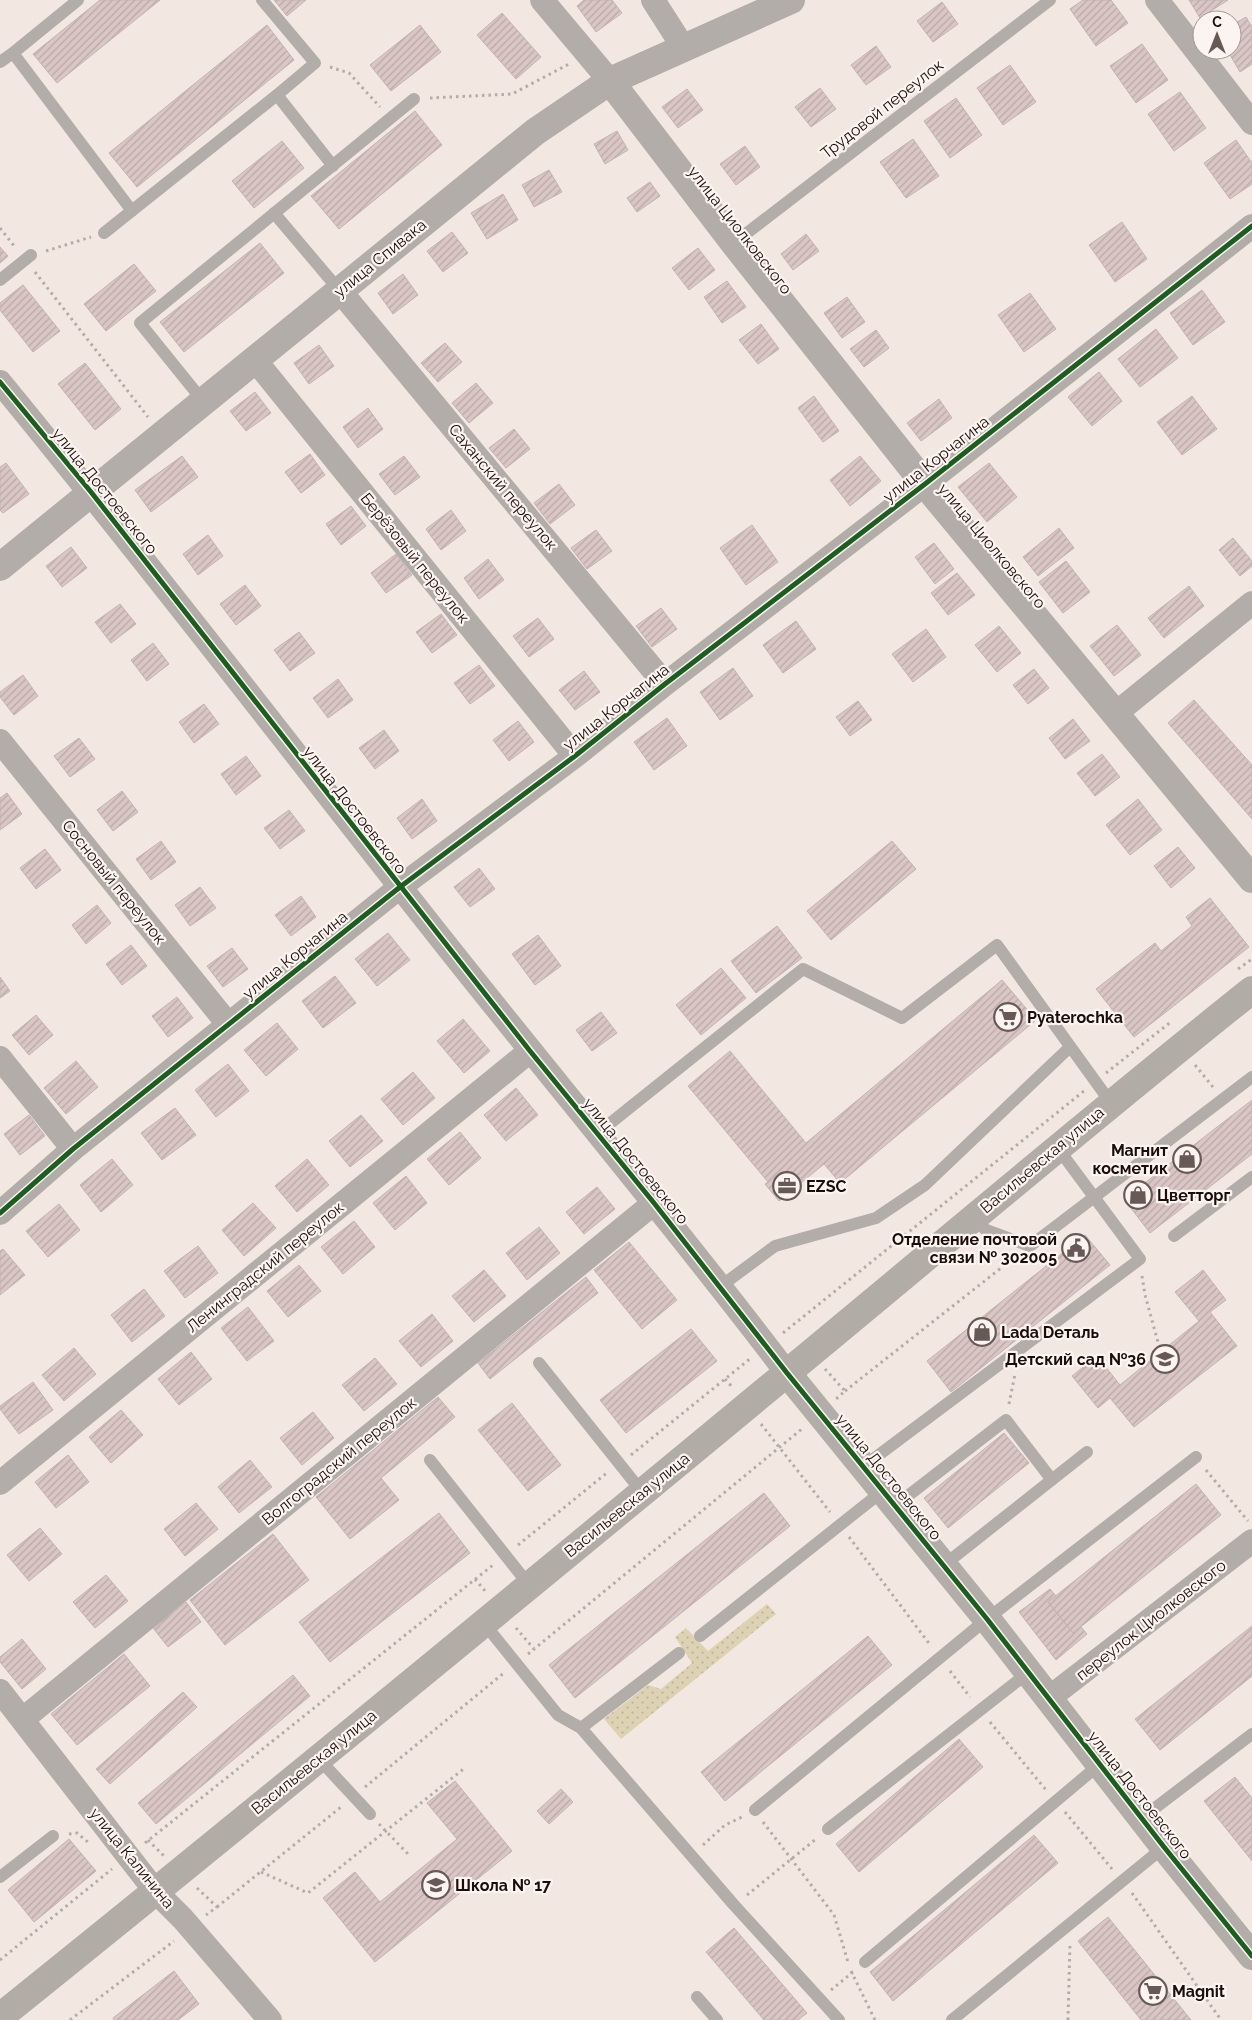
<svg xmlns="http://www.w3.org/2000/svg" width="1252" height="2020" viewBox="0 0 1252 2020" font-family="Raleway,sans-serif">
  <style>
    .grass { fill: url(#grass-dots) }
    .building { fill: url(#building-hatch); stroke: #c2b4b2 }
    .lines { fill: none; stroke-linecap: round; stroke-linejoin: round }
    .path { stroke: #b3ada9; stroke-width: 3; stroke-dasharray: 2.5 4; stroke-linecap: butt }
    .service { stroke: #b2ada8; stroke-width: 12 }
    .minor { stroke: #b2ada8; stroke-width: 24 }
    .tertiary { stroke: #b2ada8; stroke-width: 28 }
    .secondary { stroke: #b2aca6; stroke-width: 28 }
    .cycleway-casing { stroke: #fcf4f1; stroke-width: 8 }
    .cycleway { stroke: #1b5e20; stroke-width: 5 }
    .labels { text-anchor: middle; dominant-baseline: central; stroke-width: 4.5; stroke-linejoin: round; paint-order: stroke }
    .street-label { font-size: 16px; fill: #1b0e09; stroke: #fcf4f1 }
    .poi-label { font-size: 16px; font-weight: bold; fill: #1b0e09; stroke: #fcf4f1; text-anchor: start }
  </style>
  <defs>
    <pattern id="grass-dots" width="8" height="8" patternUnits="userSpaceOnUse" patternTransform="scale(1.25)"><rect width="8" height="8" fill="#ddd2b3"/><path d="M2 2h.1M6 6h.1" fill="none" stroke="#bdb399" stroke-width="1.8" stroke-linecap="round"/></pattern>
    <pattern id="building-hatch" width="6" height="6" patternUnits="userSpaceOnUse" patternTransform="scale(1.25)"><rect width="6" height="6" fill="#dac6c4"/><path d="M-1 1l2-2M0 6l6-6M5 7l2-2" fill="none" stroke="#baa9a7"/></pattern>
  </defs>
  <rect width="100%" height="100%" fill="#f3e7e2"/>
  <!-- grass -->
  <path class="grass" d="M767,1604l9,10 -155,125 -17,-20 44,-34 13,4 31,-26 -17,-26 11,-9 22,23z"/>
  <!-- building -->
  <path class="building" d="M100,0h60l-103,83 -24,-29z
    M274,0h32l-19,16z
    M584,0h28l10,13 -26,19 -19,-26z
    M1083,0h28l17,23 -32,23 -26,-37z
    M1189,0h39l-28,18z
    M942,2l16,22 -25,18 -16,-21z
    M502,13l39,44 -25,22 -39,-44z
    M1246,17l6,10v37l-12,8 -13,-22h5v-25z
    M267,25l27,35 -157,127 -28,-34z
    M420,25l21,27 -50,39 -21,-26z
    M1142,44l26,36 -32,23 -26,-37z
    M876,46l15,21 -25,18 -15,-20z
    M1010,65l26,37 -33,23 -26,-37z
    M820,88l16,21 -25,18 -16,-20z
    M687,89l16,21 -25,18 -16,-21z
    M1180,92l26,36 -32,23 -26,-37z
    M956,98l26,37 -32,23 -26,-37z
    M415,111l27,34 -103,84 -28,-33z
    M617,131l11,19 -23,14 -11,-20z
    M913,139l26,37 -33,22 -26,-36z
    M1236,140l16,23v21l-22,15 -26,-36z
    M282,141l22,27 -50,40 -22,-27z
    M745,146l15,21 -24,18 -16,-21z
    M549,170l13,22 -28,15 -12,-22z
    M650,182l10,14 -23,16 -10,-14z
    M503,194l15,26 -31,19 -16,-26z
    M1122,222l25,37 -32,23 -26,-37z
    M452,232l16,21 -25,19 -16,-21z
    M806,234l13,17 -26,19 -12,-16z
    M260,243l24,30 -100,79 -24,-30z
    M0,247l8,9 -8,7z
    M698,248l17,22 -26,20 -17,-22z
    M134,264l22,27 -50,40 -22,-27z
    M403,274l15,21 -25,19 -15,-21z
    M727,281l19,26 -24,16 -18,-26z
    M23,285l37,46 -27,21 -33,-42v-7z
    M1202,290l23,32 -32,23 -23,-32z
    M1030,293l26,36 -32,23 -26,-37z
    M847,297l18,25 -23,16 -18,-25z
    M761,324l18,25 -21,15 -19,-24z
    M1156,329l22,29 -38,29 -22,-28z
    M876,330l13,18 -25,19 -14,-18z
    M445,343l17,19 -24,20 -17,-19z
    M319,345l15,21 -25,18 -15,-21z
    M85,363l36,46 -26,21 -37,-46z
    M1099,372l23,29 -30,25 -24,-29z
    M476,383l17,20 -24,20 -17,-20z
    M255,392l16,21 -25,18 -16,-20z
    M814,396l25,35 -16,11 -25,-34z
    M1192,396l25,33 -35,26 -25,-33z
    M939,399l13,19 -31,23 -14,-18z
    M368,408l15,21 -25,19 -15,-21z
    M514,429l16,20 -24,19 -17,-20z
    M310,454l15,21 -24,18 -16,-21z
    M182,456l16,21 -47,35 -16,-22z
    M404,456l16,21 -25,18 -16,-21z
    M860,456l21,25 -31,25 -20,-26z
    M6,463l23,31 -26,19 -3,-3v-43z
    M989,463l28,34 -30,25 -29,-35z
    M559,484l16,21 -25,19 -16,-21z
    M351,506l15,20 -25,19 -15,-21z
    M451,510l15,21 -25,19 -15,-21z
    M752,525l26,37 -32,23 -26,-37z
    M1059,528l15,20 -36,28 -15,-19z
    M596,530l16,21 -25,18 -16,-21z
    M208,535l15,21 -25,19 -15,-21z
    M1233,538l19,23v5l-12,10 -21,-26z
    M934,543l20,26 -19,15 -20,-27z
    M71,547l16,21 -25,19 -16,-21z
    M396,554l16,21 -26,18 -15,-20z
    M488,559l16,21 -25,19 -15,-21z
    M1066,561l24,31 -27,21 -24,-31z
    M957,573l18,22 -27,20 -17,-22z
    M245,585l16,21 -25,19 -16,-21z
    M1189,586l15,20 -40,32 -16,-20z
    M120,604l16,20 -25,19 -16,-21z
    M661,608l16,21 -25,18 -16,-21z
    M441,614l16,21 -25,18 -16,-21z
    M538,618l16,21 -25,18 -16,-21z
    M796,621l20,28 -33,24 -20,-28z
    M1117,625l24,30 -27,21 -24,-30z
    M999,626l22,27 -24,19 -22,-27z
    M926,629l20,28 -33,25 -21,-28z
    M299,632l16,21 -25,18 -16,-21z
    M153,643l16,21 -22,17 -16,-21z
    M479,665l16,21 -25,18 -16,-21z
    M733,668l20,28 -33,24 -20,-28z
    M1034,669l15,19 -21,16 -15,-19z
    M584,671l16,21 -25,18 -16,-20z
    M23,675l15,21 -24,19 -14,-18v-5z
    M338,679l15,21 -25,18 -15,-20z
    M1194,700l58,65v54l-84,-96z
    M858,701l14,19 -22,16 -14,-19z
    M204,704l15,20 -25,19 -15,-21z
    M667,718l20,28 -33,24 -20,-28z
    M1073,719l17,22 -25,18 -16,-21z
    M518,721l16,21 -25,19 -16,-21z
    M384,730l15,21 -24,18 -16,-21z
    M79,738l16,21 -25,18 -16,-21z
    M1102,754l18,23 -25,19 -18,-23z
    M246,756l15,20 -25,19 -15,-21z
    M122,791l16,21 -25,19 -16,-21z
    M7,793l15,21 -22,16v-32z
    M422,799l15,22 -25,18 -15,-21z
    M1138,799l24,31 -32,25 -24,-30z
    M289,810l16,21 -25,18 -16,-21z
    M161,841l15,21 -25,18 -15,-21z
    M892,841l24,28 -85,71 -24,-29z
    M1178,847l17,21 -24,20 -17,-22z
    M45,849l16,21 -25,19 -16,-21z
    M479,868l16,21 -25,18 -16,-20z
    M200,887l16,21 -26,18 -15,-21z
    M301,896l15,21 -25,19 -16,-21z
    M1210,898l39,49 -115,90 -38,-48 59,-46 6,8 31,-25 -6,-9z
    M97,905l14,18 -25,21 -14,-19z
    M777,926l25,32 -46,35 -25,-32z
    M388,933l22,27 -33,26 -22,-27z
    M538,935l23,31 -26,19 -23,-31z
    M131,945l16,21 -25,19 -16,-21z
    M232,948l16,21 -25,18 -16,-21z
    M721,968l25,30 -45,37 -25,-30z
    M335,976l21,27 -33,25 -21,-27z
    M0,977l10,14 -10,7z
    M1002,980l34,40 -196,163 -16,-19 -45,37 -14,-17 3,-2 -80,-96 42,-35 76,92z
    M177,997l16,21 -25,19 -16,-21z
    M601,1012l16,21 -25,18 -16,-21z
    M36,1015l17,20 -24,20 -17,-20z
    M463,1019l27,32 -26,22 -27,-32z
    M277,1023l21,26 -32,27 -22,-26z
    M76,1061l22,26 -32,27 -22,-26z
    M228,1064l21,27 -33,26 -21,-27z
    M413,1072l22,26 -32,27 -22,-26z
    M516,1088l22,27 -32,26 -22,-26z
    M1252,1100v54l-102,79 -26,-34z
    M175,1108l21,27 -34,25 -21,-27z
    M29,1115l16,21 -25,19 -16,-21z
    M361,1115l22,26 -33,26 -21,-26z
    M460,1132l21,26 -32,27 -22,-26z
    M112,1159l21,26 -32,27 -21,-27z
    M307,1159l22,26 -32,27 -22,-26z
    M406,1176l21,27 -32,27 -22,-27z
    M597,1187l18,22 -31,25 -18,-22z
    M253,1203l23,25 -32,28 -22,-26z
    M59,1204l21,26 -32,27 -22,-26z
    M354,1221l21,26 -32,27 -22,-27z
    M539,1227l21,26 -33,27 -21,-27z
    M1085,1235l25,30 -159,127 -24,-31z
    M629,1242l48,58 -35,29 -48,-59z
    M198,1246l20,27 -33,25 -21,-27z
    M3,1249l22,26 -25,20v-44z
    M299,1265l22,26 -33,26 -21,-26z
    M484,1270l22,26 -32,26 -22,-26z
    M1203,1270l23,30 -16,12 27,34 -103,81 -24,-29 -12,10 -26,-32 25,-20 23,29 79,-64 -24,-29z
    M586,1277l12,16 -108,86 -12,-16z
    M144,1289l21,27 -33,26 -21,-27z
    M248,1307l26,34 -27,20 -26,-33z
    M432,1314l21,27 -32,26 -22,-26z
    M691,1329l26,32 -91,72 -26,-33z
    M74,1348l22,26 -32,27 -22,-26z
    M191,1352l21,27 -33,26 -21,-26z
    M375,1358l22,26 -33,27 -22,-26z
    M33,1382l20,28 -34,24 -19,-25v-3z
    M438,1397l17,20 -74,61 18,22 -49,39 -34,-42z
    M512,1403l49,62 -33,26 -50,-61z
    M121,1410l22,25 -32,28 -22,-26z
    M313,1412l21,26 -32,27 -22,-27z
    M1004,1433l25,30 -81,65 -24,-30z
    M68,1455l21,27 -33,26 -21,-26z
    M250,1460l22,27 -33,26 -21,-26z
    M1196,1484l25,31 -148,118 -25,-31z
    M764,1493l26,33 -215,172 -26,-33z
    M196,1503l22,26 -33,27 -21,-27z
    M439,1513l31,40 -140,109 -31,-40z
    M40,1528l22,26 -33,27 -22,-26z
    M273,1534l36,46 -84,65 -35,-45z
    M106,1575l22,26 -33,27 -22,-26z
    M1050,1589l6,7 -8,6 25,31 8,-6 6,7 -31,26 -37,-48z
    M186,1602l15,20 -33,25 -15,-19z
    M1252,1626v50l-92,74 -25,-31z
    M868,1636l24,29 -167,136 -24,-29z
    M22,1639l24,30 -24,20 -22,-27v-5z
    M124,1654l26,32 -73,59 -26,-31z
    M293,1675l17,21 -154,128 -18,-21z
    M183,1692l14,15 -87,77 -14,-15z
    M959,1739l24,28 -124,105 -23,-28z
    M1235,1777l17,21v63l-48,-60z
    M455,1781l57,70 -137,111 -52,-64 32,-26 25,30 77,-63 -30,-36z
    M561,1789l12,13 -24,22 -12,-13z
    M1034,1835l24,28 -165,138 -23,-29z
    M69,1839l27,32 -62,51 -26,-32z
    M1108,1917l83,103h-50l-63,-79z
    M734,1928l73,85 -9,7h-34l-58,-68z
    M174,1971l25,33 -21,16h-64l-1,-2z"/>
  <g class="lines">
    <!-- path -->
    <path class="path" d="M330,67l19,6 31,34
      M430,98l82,-4 57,-30
      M0,228l15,19
      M46,251l45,-14
      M35,272l113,145
      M1238,969l14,-10
      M1195,1065l18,22
      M1106,1073l66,-52
      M1142,1276l3,19 13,47
      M783,1333l301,-242
      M825,1369l20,22 -9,8
      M725,1379l8,9
      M845,1391l170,-134
      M1009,1404l6,-30
      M761,1424l69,88
      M631,1455l120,-97
      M1206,1470l42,51
      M849,1537l82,109
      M518,1545l90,-73
      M475,1579l11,13
      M516,1628l18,21
      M528,1654l275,-226
      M950,1671l20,26
      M990,1722l56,68
      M365,1787l140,-115
      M1065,1812l47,57
      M763,1822l71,93 14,47
      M379,1824l30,31
      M69,1834l8,-1 12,10
      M148,1840l16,16
      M145,1843l348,-278
      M703,1845l22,-20 17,-8
      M261,1872l47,21 158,-126
      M197,1888l20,19 -11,8
      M1132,1893l89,127
      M747,1895l69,-56
      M217,1907l124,-100
      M0,1960l112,-91
      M851,1971l24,49
      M831,1990l22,-18
      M70,2020l104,-79
      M1068,2020l2,-77"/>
    <!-- service -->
    <path class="service" d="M13,53l65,-53
      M0,62l13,-9 119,158
      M277,95l56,71
      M274,213l66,78
      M104,233l173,-138 38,-32 -53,-63
      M734,243l316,-243
      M0,280l31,-25
      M203,401l-63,-78 274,-224
      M598,1133l205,-164 99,49 95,-73 114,158
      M973,1218l13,12 44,16 222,-169
      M1174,1236l78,-59
      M721,1286l54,-40 101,-28 49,-33 145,-138
      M539,1363l103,129
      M430,1460l99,125
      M864,1466l276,-207 -83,-112
      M896,1505l110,-85 46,60
      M944,1565l143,-113
      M483,1622l75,93 23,13 153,177 105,115
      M700,1636l184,-146
      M581,1728l98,-75
      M318,1758l52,56
      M755,1810l232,-191 209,-162
      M1142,1818l110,-84
      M828,1829l201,-157
      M0,1877l53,-41
      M865,1962l235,-198
      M697,1997l20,23
      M952,2020l212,-173"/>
    <!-- minor -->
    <path class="minor" d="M542,0l68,81
      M653,0l30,47
      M1157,0l95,123
      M340,291l325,393
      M255,360l320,396
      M0,382c153,186 300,379 450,568 112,141 228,279 337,423
      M1115,714l137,-111
      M0,741l228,283
      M0,1058l73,91
      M0,1213l73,-64 327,-262 175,-131 90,-72 260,-200 327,-258
      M0,1483l530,-432
      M0,1691l156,201 27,27 87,101
      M1049,1698l203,-157
      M23,1719l631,-516"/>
    <!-- tertiary -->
    <path class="tertiary" d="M610,81l124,162 191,241 327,395
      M0,567l535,-435 75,-51 181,-81
      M787,1373l200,246 177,228 88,109"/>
    <!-- secondary -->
    <path class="secondary" d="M0,2017c264,-212 526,-428 787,-644 155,-128 308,-258 465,-383"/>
    <defs>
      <path id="cycleway" d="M0,382l91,110 439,559 124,152 133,170 200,246 177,228 88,109
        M0,1213l73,-64 327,-262 175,-131 90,-72 260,-200 327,-258"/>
    </defs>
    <!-- cycleway casing -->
    <use href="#cycleway" class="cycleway-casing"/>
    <!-- cycleway -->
    <use href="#cycleway" class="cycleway"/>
  </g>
  <!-- icons -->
  <defs>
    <symbol id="supermarket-ring" viewBox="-11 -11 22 22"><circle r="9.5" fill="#fcf4f1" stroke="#675a55" stroke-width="1.5"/><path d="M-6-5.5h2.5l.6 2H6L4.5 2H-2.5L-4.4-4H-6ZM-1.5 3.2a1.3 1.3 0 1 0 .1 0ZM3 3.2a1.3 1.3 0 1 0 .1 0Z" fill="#675a55"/></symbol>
    <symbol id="shop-ring" viewBox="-11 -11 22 22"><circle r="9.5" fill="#fcf4f1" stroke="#675a55" stroke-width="1.5"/><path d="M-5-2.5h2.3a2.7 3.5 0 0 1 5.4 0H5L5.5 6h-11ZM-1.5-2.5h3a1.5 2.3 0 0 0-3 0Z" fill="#675a55"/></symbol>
    <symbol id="office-ring" viewBox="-11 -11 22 22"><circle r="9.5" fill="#fcf4f1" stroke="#675a55" stroke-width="1.5"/><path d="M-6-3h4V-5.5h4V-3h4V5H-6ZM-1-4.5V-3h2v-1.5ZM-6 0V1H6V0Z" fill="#675a55"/></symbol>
    <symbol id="civic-ring" viewBox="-11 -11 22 22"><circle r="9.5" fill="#fcf4f1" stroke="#675a55" stroke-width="1.5"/><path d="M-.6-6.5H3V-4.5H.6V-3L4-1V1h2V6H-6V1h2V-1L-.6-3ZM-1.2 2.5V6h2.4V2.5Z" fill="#675a55"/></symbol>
    <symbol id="school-ring" viewBox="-11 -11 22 22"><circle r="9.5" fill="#fcf4f1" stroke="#675a55" stroke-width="1.5"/><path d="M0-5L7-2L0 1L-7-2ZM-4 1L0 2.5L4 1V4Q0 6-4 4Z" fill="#675a55"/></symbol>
  </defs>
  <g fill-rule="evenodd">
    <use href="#supermarket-ring" x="992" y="1001" width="32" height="32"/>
    <use href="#shop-ring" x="1171" y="1143" width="32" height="32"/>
    <use href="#office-ring" x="771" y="1170" width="32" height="32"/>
    <use href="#shop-ring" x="1122" y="1179" width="32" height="32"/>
    <use href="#civic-ring" x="1060" y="1232" width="32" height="32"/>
    <use href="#shop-ring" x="966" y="1316" width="32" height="32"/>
    <use href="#school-ring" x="1149" y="1343" width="32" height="32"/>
    <use href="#school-ring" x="420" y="1869" width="32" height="32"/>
    <use href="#supermarket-ring" x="1137" y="1975" width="32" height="32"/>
  </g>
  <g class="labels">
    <!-- street labels -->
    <g class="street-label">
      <text transform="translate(882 109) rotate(-38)">Трудовой переулок</text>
      <text transform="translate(740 230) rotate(52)">улица Циолковского</text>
      <text transform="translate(380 258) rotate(-39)">улица Спивака</text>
      <text transform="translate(936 459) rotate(-38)">улица Корчагина</text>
      <text transform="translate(503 487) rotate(50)">Саханский переулок</text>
      <text transform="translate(105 491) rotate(51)">улица Достоевского</text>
      <text transform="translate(992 546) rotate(50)">улица Циолковского</text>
      <text transform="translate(415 558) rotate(51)">Берёзовый переулок</text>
      <text transform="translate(616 707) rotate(-38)">улица Корчагина</text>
      <text transform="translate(355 810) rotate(52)">улица Достоевского</text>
      <text transform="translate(114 882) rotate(51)">Сосновый переулок</text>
      <text transform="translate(295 955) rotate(-39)">улица Корчагина</text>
      <text transform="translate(1042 1160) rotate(-40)">Васильевская улица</text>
      <text transform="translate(636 1161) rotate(51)">улица Достоевского</text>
      <text transform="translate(265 1267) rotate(-39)">Ленинградский переулок</text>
      <text transform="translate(339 1461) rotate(-39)">Волгоградский переулок</text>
      <text transform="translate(889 1477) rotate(51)">улица Достоевского</text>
      <text transform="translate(627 1505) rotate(-39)">Васильевская улица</text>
      <text transform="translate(1151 1620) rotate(-38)">переулок Циолковского</text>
      <text transform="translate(314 1762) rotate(-39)">Васильевская улица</text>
      <text transform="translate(1140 1795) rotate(52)">улица Достоевского</text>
      <text transform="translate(132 1858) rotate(51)">улица Калинина</text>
    </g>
    <!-- poi labels -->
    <g class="poi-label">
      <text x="1027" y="1017">Pyaterochka</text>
      <text x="1168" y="1150" text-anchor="end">Магнит<tspan x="1168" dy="18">косметик</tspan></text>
      <text x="806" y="1186">EZSC</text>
      <text x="1157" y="1195">Цветторг</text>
      <text x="1057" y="1239" text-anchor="end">Отделение почтовой<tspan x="1057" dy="18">связи № 302005</tspan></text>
      <text x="1001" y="1332">Lada Dеталь</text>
      <text x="1146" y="1359" text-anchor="end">Детский сад №36</text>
      <text x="455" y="1885">Школа № 17</text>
      <text x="1172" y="1991">Magnit</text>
    </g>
  </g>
  <!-- north arrow -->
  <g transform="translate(1217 35)"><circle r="24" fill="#fcf4f1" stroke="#a29894"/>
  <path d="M0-4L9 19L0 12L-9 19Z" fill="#675a55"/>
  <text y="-8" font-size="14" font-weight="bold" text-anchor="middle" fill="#1b0e09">С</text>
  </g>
</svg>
